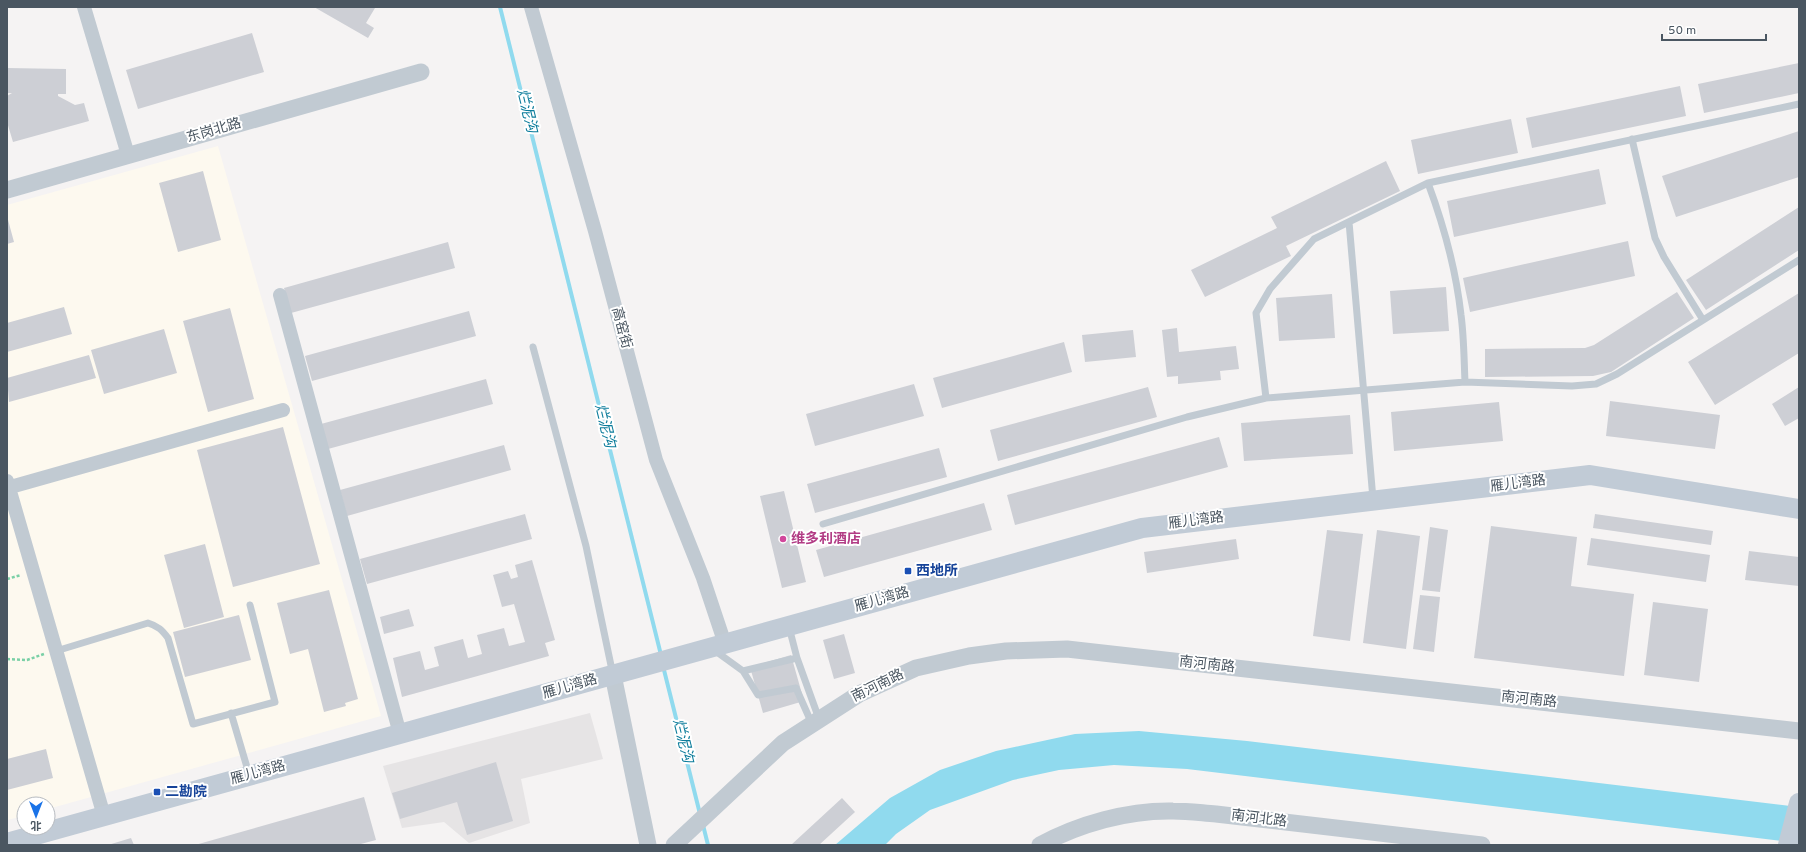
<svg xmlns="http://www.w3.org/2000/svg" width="1806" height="852" viewBox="0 0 1806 852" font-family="Overpass,'Noto Sans SC',sans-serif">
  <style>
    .commercial { fill: #fdf9ef }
    .education { fill: #e6e4e5 }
    .water { fill: #90daee }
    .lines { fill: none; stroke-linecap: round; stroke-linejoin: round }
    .stream { stroke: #90daee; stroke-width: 4 }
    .building { fill: #cdcfd5 }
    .path { stroke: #7ad0a6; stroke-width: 2.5; stroke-dasharray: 3 2; stroke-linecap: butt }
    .service { stroke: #c1cad2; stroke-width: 7 }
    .minor { stroke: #c1cad2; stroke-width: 14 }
    .tertiary { stroke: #c1cad2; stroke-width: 17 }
    .secondary { stroke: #c1cbd6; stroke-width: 20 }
    .hotel-dot { fill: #d1479c; stroke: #fff; stroke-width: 1.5 }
    .transit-dot { fill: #1a4fb4; stroke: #fff; stroke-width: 1.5 }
    .labels { text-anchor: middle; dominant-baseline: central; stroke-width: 4; stroke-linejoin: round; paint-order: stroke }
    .street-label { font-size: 14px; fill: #4a5661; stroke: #fff }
    .hotel-label { font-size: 14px; font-weight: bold; fill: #b23c85; stroke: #fff; text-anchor: start }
    .transit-label { font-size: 14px; font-weight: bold; fill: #164399; stroke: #fff; text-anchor: start }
    .water-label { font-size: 15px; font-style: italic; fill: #0c7c9b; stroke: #fff }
  </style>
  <rect width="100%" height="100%" fill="#f5f3f3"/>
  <!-- commercial -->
  <path class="commercial" d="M218,146l163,570 -333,93v-5h-24v12l-17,4v-615z"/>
  <!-- education -->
  <path class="education" d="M590,713l13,46 -82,20 9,44 -61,20 -25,-21 -42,6 -19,-62z"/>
  <!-- water -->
  <path class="water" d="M1139,731l108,10 552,66v36l-612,-74 -73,-4 -55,5 -46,10 -83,30 -34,24 -11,11h-50l55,-47 50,-28 56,-19 79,-17z"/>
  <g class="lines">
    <!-- stream -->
    <path class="stream" d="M500,7l161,648
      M663,666l37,148
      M703,825l5,20"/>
  </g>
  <!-- building -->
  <path class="building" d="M314,7h59l2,1 -9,15 8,5 -6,10z
    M252,33l12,39 -126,37 -12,-39z
    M1799,63v30l-95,20 -6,-29z
    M7,68l59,1v25h-8v2l17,9 9,-2 5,18 -76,21 -6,-20v-26l5,-3h-5z
    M1680,86l6,30 -154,32 -6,-30z
    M1511,119l7,34 -100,21 -7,-34z
    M1799,131v46l-123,40 -14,-41z
    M1386,161l14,30 -114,55 5,10 -86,41 -14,-27 86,-42 -6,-11z
    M1599,169l7,35 -152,33 -7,-36z
    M203,171l18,69 -43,12 -19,-69z
    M1799,207v43l-93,60 -20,-30z
    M7,216l7,26 -7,2z
    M1628,241l7,35 -165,36 -7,-34z
    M448,242l7,26 -164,45 -7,-25z
    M1446,287l3,44 -56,3 -3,-43z
    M1677,292l17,26 -83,54 -18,4 -108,1v-28l100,-1 9,-3z
    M1799,293v60l-84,52 -27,-43z
    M1332,294l3,44 -56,3 -3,-43z
    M64,307l8,27 -65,18v-29z
    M230,308l24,91 -46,13 -25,-91z
    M469,311l7,25 -164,45 -7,-25z
    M1177,328l2,24 57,-6 3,23 -19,2 1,9 -43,4v-8l-11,1 -5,-47z
    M164,329l13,44 -73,21 -13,-44z
    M1133,330l3,27 -51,5 -3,-27z
    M1064,342l8,30 -130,36 -9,-30z
    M89,355l7,23 -87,24 -2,-24z
    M486,379l7,25 -165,45 -7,-25z
    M914,384l10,32 -109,30 -9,-32z
    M1148,387l9,30 -159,44 -8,-31z
    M1799,387v31l-14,8 -13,-22z
    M1610,401l110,14 -5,34 -109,-13z
    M1499,402l4,39 -109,10 -3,-39z
    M1350,415l3,39 -109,7 -3,-38z
    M283,427l37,137 -87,23 -36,-137z
    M1219,437l9,30 -213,58 -8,-30z
    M504,445l7,25 -164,46 -7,-26z
    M939,448l8,29 -132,36 -8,-29z
    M784,491l22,91 -24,6 -22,-92z
    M984,503l8,27 -168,47 -8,-27z
    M525,514l7,25 -165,45 -7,-25z
    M1595,514l118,17 -2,14 -118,-17z
    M1491,526l86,11 -6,49 63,8 -10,82 -150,-18z
    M1430,527l18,3 -8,62 -18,-2z
    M1327,530l36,4 -13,107 -37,-5z
    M1377,530l43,6 -14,113 -43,-6z
    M1591,538l119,17 -4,27 -119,-17z
    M1236,539l3,20 -92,14 -3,-21z
    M205,544l19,73 -40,11 -20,-73z
    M1749,551l50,6v29l-54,-6z
    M532,560l23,80 -10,3 4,13 -147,41 -9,-39 27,-7 5,19 14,-4 -5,-19 29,-8 5,19 14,-4 -5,-19 27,-7 5,18 16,-4 -11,-38 -12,3 -9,-32 15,-4 3,8 7,-2 -3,-12z
    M329,590l29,109 -13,4 1,3 -22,6 -16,-63 -18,5 -13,-51z
    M1420,595l20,2 -6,55 -21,-3z
    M1653,602l55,7 -9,73 -55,-7z
    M409,609l5,17 -30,8 -4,-17z
    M239,615l12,45 -66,17 -12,-45z
    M844,634l11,39 -21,6 -11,-39z
    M791,655l13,46 -41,12 -13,-46z
    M46,749l7,29 -46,12v-31z
    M496,762l17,59 -46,14 -10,-33 -57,17 -8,-26z
    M364,797l12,43 -19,5h-162z
    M842,798l13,14 -36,33h-28z
    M131,838l3,7h-26z"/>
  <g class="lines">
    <!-- path -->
    <path class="path" d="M7,579l14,-4
      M7,659l20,1 17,-6"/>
    <!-- service -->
    <path class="service" d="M1632,139l23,99 9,19 39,63
      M1428,183c16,43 28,87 33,132 3,22 3,45 4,67
      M1349,222l24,277
      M533,347l53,199 27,129
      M1266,398l-10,-85 14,-24 44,-50 114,-56 371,-79
      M823,524l364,-107 79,-19 199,-16 107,4 24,-2 21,-10 182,-114
      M789,627l8,31
      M714,650l29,21
      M56,651l92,-28c10,3 14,7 20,15l25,86 82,-22 -25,-97
      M231,713l18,61
      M812,724l-16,-36 -38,7 -15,-24 54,-13 22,61"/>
    <!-- minor -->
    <path class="minor" d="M84,7l44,148
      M531,7l64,224 61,229 47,118 22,66
      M280,295l120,439
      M7,481l97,335
      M7,488l276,-78"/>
    <!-- tertiary -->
    <path class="tertiary" d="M7,190l414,-118
      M613,675l35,170
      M674,845l109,-102 76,-49 57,-26 53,-12 37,-5 61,-2 732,82
      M1040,845c39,-21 88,-35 133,-34 15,0 29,2 43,3l266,31"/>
    <!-- secondary -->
    <path class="secondary" d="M7,843l1135,-315 448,-53 209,34
      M1788,845l11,-42"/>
  </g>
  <!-- markers -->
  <circle class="hotel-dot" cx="783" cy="539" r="4"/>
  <g class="transit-dot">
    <rect x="904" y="567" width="8" height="8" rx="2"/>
    <rect x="153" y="788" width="8" height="8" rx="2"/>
  </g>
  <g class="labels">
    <!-- street labels -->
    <g class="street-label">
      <text transform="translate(214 131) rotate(-16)">东岗北路</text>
      <text transform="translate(621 328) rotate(75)">高窑街</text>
      <text transform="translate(1518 484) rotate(-7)">雁儿湾路</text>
      <text transform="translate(1196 521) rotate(-7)">雁儿湾路</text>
      <text transform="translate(882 600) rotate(-16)">雁儿湾路</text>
      <text transform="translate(1207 665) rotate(6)">南河南路</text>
      <text transform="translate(878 686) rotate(-26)">南河南路</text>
      <text transform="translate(570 687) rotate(-16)">雁儿湾路</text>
      <text transform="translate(1529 700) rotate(6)">南河南路</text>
      <text transform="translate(258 773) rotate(-15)">雁儿湾路</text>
      <text transform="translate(1259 819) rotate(7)">南河北路</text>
    </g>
    <!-- hotel labels -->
    <g class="hotel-label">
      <text x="791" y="539">维多利酒店</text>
    </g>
    <!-- transit labels -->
    <g class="transit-label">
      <text x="916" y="571">西地所</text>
      <text x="165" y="792">二勘院</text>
    </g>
    <!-- water labels -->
    <g class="water-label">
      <text transform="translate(526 111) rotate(76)">烂泥沟</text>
      <text transform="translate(604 426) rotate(76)">烂泥沟</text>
      <text transform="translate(682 741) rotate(76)">烂泥沟</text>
    </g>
  </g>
  <!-- border -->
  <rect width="1806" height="852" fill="none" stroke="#4a5661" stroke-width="16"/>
  <!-- north arrow -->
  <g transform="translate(36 816) rotate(180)"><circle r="19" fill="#ffffff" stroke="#b7bbc0"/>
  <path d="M0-3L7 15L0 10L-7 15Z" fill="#1a73e8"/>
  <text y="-6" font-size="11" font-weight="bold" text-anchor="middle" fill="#4a5661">北</text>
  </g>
  <!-- scale -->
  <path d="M1662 34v6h104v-6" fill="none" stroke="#4a5661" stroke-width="2"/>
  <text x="1668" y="34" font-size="12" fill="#4a5661" stroke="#ffffff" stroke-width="3" paint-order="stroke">50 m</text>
</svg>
